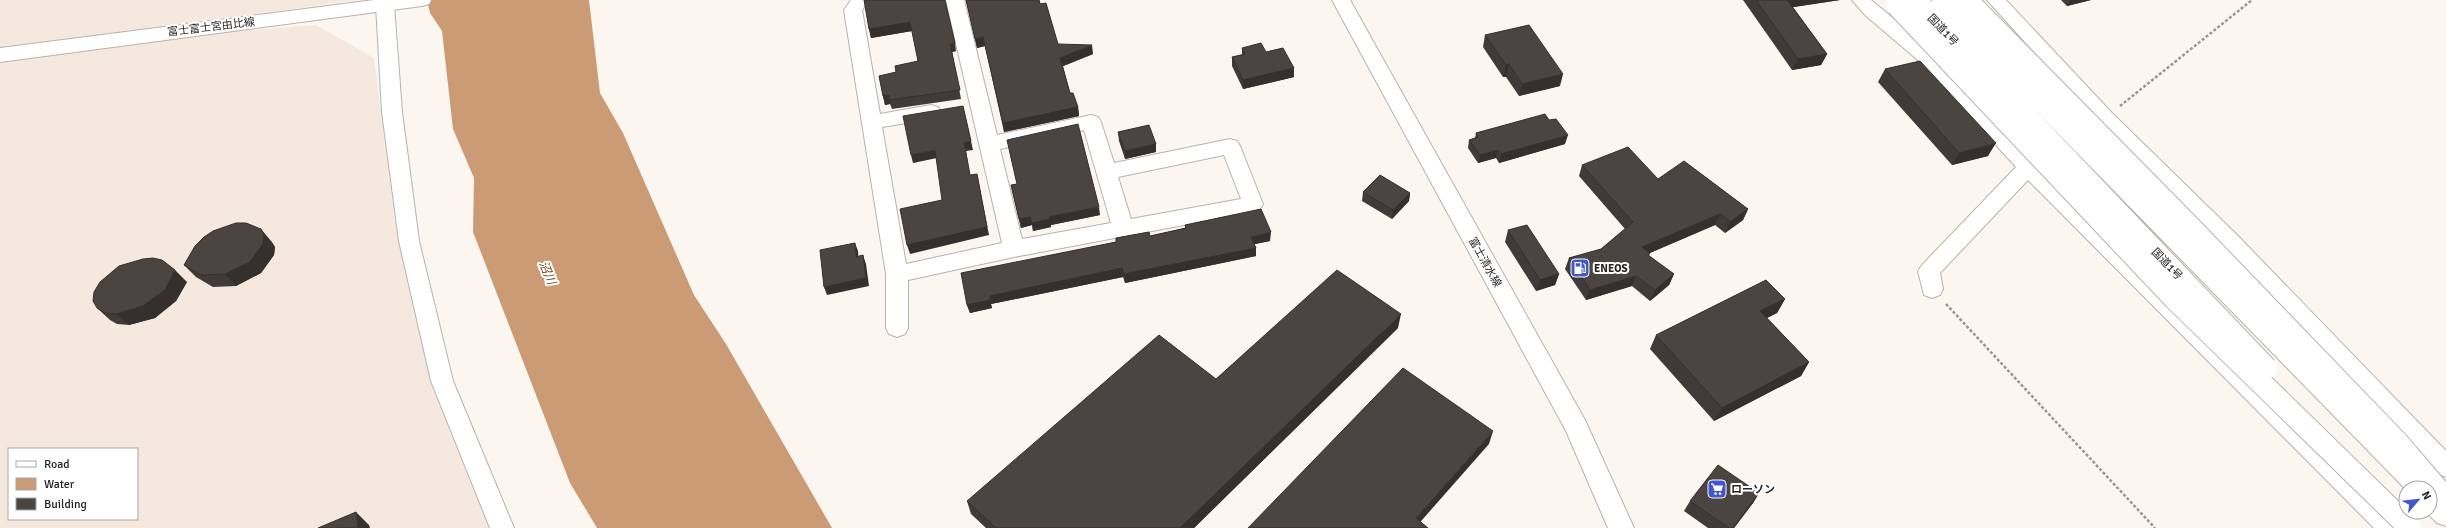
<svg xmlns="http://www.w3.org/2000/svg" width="2446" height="528" viewBox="0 0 2446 528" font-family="Signika,'Noto Sans JP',sans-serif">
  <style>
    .built { fill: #f5e8de; fill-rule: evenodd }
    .water { fill: #cb9b75 }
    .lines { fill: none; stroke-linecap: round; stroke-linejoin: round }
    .minor-casing { stroke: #b8b2ad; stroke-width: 2 }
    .secondary-casing { stroke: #b8b2ad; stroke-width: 2 }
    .primary-casing { stroke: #b8b2ad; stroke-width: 2 }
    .trunk-casing { stroke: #b8b2ad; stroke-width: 2 }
    .path { stroke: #9a9692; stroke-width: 2.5; stroke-dasharray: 3 2; stroke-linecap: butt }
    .minor { fill: #fff; fill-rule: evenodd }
    .secondary { fill: #fff; fill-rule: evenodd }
    .primary { fill: #fff; fill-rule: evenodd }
    .trunk { fill: #fff; fill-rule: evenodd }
    .trunk-bridge-casing { stroke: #b8b2ad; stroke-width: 24; stroke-linecap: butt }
    .trunk-bridge { stroke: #fff; stroke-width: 22 }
    .wall { fill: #403b38 }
    .shaded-wall { fill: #34302e }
    .building { fill: #4a4541; stroke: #34302e }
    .labels { text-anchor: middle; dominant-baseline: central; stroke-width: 4; stroke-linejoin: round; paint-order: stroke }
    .street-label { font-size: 11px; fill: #262422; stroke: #fff }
    .poi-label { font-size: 11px; font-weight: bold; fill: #262422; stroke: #fff; text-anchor: start }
    .water-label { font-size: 12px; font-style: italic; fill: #704216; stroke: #fff }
  </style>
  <rect width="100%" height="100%" fill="#fcf6f1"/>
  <!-- built -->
  <path class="built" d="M0,0h357l-357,49z
    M316,25l58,33 22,172 49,182 47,116h-492v-465l163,-26zM9,449h128v70h-128z"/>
  <!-- water -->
  <path class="water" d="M427,0h162l11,93 23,40 71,162 32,49 106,184h-235l-27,-45 -97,-251 1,-54 -21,-49 -11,-98 -12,-18z"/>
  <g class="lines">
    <defs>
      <path id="minor" d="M382,0l9,1 3,4 8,107 17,129 34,140 61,147h-24l-59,-147 -32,-140 -17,-129 -6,-107z
        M851,0h18l-7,10 18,104 51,-9 7,2 3,5 -3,5 -7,2 -49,8 24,137 96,-21 -56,-243h18l33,135 94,-20 7,2 3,5 13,41 116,-24 7,2 3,5 23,58 -3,5 -7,3 -239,45 -106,23v48l-3,6 -8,3 -8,-3 -3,-6v-54l-42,-264zM1084,130l27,93 -89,16 -22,-90zM1224,155l17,44 -110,20 -13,-42z
        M1852,0h19l62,51 96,106 10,1 3,5 -2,4 359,353 3,8h-28l-346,-348 -88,93 3,16 -3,6 -8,3 -8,-3 -6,-24 4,-6 94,-98 -97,-106 -54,-46z
        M1987,0h19l106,113 126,123 208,215v26l-8,-3 -214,-226 -126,-125z"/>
      <path id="secondary" d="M1332,0h18l235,420 49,108h-26l-42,-97z"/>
      <path id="primary" d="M374,0h57l-2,4 -7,2 -422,56v-14z"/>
      <path id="trunk" d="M2429,488h1l9,3 7,7v28l-9,-3 -11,-11h4z"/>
    </defs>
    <!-- minor casing -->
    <use href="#minor" class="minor-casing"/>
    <!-- secondary casing -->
    <use href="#secondary" class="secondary-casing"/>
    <!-- primary casing -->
    <use href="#primary" class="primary-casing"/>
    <!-- trunk casing -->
    <use href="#trunk" class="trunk-casing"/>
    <!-- path -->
    <path class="path" d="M2120,106l132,-106
      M1946,304l209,224"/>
    <!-- minor -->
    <use href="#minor" class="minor"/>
    <!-- secondary -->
    <use href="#secondary" class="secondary"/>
    <!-- primary -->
    <use href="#primary" class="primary"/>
    <!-- trunk -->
    <use href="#trunk" class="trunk"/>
    <defs>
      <path id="trunk-bridge" d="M1915,0l351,368
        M1943,0l470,481
        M1966,0l222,225 209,217 49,57
        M1897,5l277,293 236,230"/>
    </defs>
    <!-- trunk-bridge casing -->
    <use href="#trunk-bridge" class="trunk-bridge-casing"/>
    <!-- trunk-bridge -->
    <use href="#trunk-bridge" class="trunk-bridge"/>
  </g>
  <!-- wall -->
  <path class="wall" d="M864,0l92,51 -4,1 9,47 -69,10 -2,-5 -5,1 -2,-9 13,-24 22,-11 -6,-30 -41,7 -2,-9z
    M966,0h73l19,44 35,10 -30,12 7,27 8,14 1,9 -75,16 -19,-86 -8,2z
    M1743,0h97l-47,7 34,47 -6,11 -29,5z
    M2061,0h30l-24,6z
    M1485,35l75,51 -41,10 -13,-19h-3l-20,-30z
    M1242,48l24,4 28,16v9l-51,12 -11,-23v-9l10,-2z
    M1885,69l103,87 -36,9 -74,-83z
    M1118,132l38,12v8l-31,7 -6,-18z
    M1476,133l89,11 -66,19 -3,-5 -18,5 -10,-15 1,-8 6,-2z
    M1007,140l93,75 -49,10v2l-18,4 -1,-6 -11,3 -10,-43 6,-1z
    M1582,165l76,14 90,30 -5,11 -18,13 -10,-8 -65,28 -1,3 25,18 -5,11 -19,16 -18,-15 -46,14 -21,-31 4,-11 32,-9 24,-20 -46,-53z
    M1363,192l47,1 -1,8 -17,18 -30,-18z
    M1185,225l85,16 -16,3 2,4v8l-131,27 -2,-6 -132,27 1,4 -22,5 -3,-8 149,-63v-4l34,-2 35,-8z
    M1508,230l51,44 -4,11 -19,6 -31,-49z
    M271,241l4,6 -1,8 -13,18 -25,13 -23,1 -17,-10 -12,-12z
    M187,282l-11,19 -21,17 -26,7 -12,-1 -7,-4 -13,-12z
    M1785,299l-8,14 -10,5 42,44 -8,14 -87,45 -64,-72 6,-14z
    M1398,328l-204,200h-208l-15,-14 -4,-13 249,-122z
    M1759,493l-6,10 -19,25h-26l-24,-17 6,-10z"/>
  <!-- shaded-wall -->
  <path class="shaded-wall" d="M1785,0h55l-59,9z
    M2071,0h20l-24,6z
    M910,22l2,9 -41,7 -2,-9z
    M983,37l2,9 -8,2 -2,-9z
    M955,43l1,8 -4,1 9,47 -11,-55z
    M1092,45l1,9 -32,13 -1,-9z
    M1827,54l-6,11 -29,5 6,-11z
    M1509,64l-3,13h-3l3,-12z
    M1294,68v9l-51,12v-9z
    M1563,74l-3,12 -41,10 3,-12z
    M889,95l1,9 -5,1 -2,-9z
    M963,106l10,44 -7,1 6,33 -8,-41z
    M1078,107l1,9 -75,16 -1,-9z
    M1568,135l-3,9 -66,19 2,-9z
    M1996,143l-8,13 -36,9 7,-12z
    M1156,144v8l-31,7v-8z
    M935,150l2,8 -24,5 -2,-8z
    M1498,150l-2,8 -18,5 2,-8z
    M977,174l12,61 -79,19 -3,-9z
    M1410,193l-1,8 -17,18 1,-9z
    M1099,207l1,8 -49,10v2l-18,4 -1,-8 17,-6z
    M1748,209l-5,11 -18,13 5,-11z
    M1720,214l-5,11 -77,33 4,-11z
    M1030,217l2,8 -11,3 -2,-9z
    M261,229l10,12 4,6 -1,8 -13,18 -25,13 -11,-12z
    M1271,232l-1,9 -19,4v-8z
    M855,243l3,8 1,14 -3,-8z
    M1256,248v8l-131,27 -1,-9z
    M863,255l3,9 3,22 -42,9 -3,-8z
    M1122,268l1,9 -132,27 -1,-8z
    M175,270l12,12 -11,19 -21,17 -26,7 -13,-11z
    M1559,274l-4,11 -19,6 4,-11z
    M1674,274l-5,11 -19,16 5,-11z
    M1636,276l-4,10 -46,14 4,-10z
    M1785,299l-8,14 -25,12 8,-14z
    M990,300l2,8 -22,5 -3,-8z
    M1401,314l-3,14 -204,200h-14z
    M1809,362l-8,14 -87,45 8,-13z
    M1493,431l-4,13 -74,84 1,-10z
    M1759,493l-6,10 -19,25h-1z
    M356,512l13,13 1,3h-12z"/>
  <!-- building -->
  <path class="building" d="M864,0h81l10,43 -5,1 10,46 -71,10v-5l-6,1 -4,-20 17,-4 -1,-6 23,-5 -8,-39 -41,7z
    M966,0h73l1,4 6,-1 12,41 34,1 -32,13 10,35h3l5,14 -75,16 -20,-86 -8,2z
    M1756,0h31l40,54 -29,5z
    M1529,25l34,49 -41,10 -13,-20 -3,1 -21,-30z
    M1261,43l5,9 17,-4 11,20 -51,12 -11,-23 13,-3 -3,-6z
    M1920,61l76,82 -37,10 -74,-84z
    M963,106l8,35 -7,2 6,32 7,-1 10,53 -80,18 -7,-36 42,-9 -7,-50 -24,5 -8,-39z
    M1545,114l4,6 7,-1 12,16 -67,19 -3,-4 -18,5 -11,-15 9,-3 -2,-4z
    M1078,124l21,83 -50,10 1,2 -18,4 -2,-6 -11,2 -8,-34 6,-1 -10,-44z
    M1149,125l7,19 -31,7 -7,-19z
    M1628,147l30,32 26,-18 64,48 -18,13 -10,-8 -78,33 8,6 -2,2 26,19 -19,16 -19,-14 -46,14 -21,-32 32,-9 32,-27 -51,-57z
    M1380,175l30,18 -17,17 -30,-18z
    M1261,209l10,23 -20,5 5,11 -132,26 -2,-6 -132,28v4l-23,5 -6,-32 155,-31v-4l33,-6 1,4 36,-8 -1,-3z
    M236,223h10l15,6 3,6 -1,9 -13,18 -25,12 -24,1 -17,-10 11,-19 9,-9 9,-6z
    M1527,225l32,49 -19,6 -32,-50z
    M855,243l1,14 7,-2 3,23 -42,9 -4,-37z
    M153,258l9,2 13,10 -10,20 -22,16 -27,8 -11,-1 -8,-5 -4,-7 1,-9 6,-10 19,-16 24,-7z
    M1337,270l64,44 -221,214h-184l-29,-27 192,-166 57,44z
    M1766,280l19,19 -25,12 49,51 -87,46 -66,-73z
    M1403,368l90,63 -77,87 12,10h-180z
    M1718,465l41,28 -26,35h-4l-39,-27z
    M356,512l2,16h-40z"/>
  <!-- icons -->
  <defs>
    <symbol id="fuel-square" viewBox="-11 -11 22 22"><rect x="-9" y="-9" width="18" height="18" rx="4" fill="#4058cb" stroke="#fff"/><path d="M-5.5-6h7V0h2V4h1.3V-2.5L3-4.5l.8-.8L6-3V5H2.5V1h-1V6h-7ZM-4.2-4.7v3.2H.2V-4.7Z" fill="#fff"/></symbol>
    <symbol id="supermarket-square" viewBox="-11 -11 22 22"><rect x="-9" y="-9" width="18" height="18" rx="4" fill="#4058cb" stroke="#fff"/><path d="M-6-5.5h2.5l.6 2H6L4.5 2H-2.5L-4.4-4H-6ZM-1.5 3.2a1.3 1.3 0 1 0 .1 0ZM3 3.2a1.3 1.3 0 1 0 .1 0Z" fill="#fff"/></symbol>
  </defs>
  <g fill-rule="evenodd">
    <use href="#fuel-square" x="1569" y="257" width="22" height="22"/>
    <use href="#supermarket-square" x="1706" y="478" width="22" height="22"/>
  </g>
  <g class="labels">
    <!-- street labels -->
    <g class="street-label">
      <text transform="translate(211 27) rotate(-7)">富士富士宮由比線</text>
      <text transform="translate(1943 30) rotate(46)">国道1号</text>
      <text transform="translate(1485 262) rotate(61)">富士清水線</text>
      <text transform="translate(2167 264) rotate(46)">国道1号</text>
    </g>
    <!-- poi labels -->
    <g class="poi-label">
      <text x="1594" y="268">ENEOS</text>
      <text x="1731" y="489">ローソン</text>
    </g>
    <!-- water labels -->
    <g class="water-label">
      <text transform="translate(547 273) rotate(67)">沼川</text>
    </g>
  </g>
  <!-- legend -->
  <rect x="8" y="448" width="130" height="72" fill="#ffffff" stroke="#a8a7a7"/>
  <rect x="16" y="461" width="20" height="6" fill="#ffffff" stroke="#a8a7a7"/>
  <text x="44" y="468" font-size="12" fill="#262422">Road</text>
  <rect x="16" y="478" width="20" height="12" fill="#cb9b75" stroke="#a8a7a7"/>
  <text x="44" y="488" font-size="12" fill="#262422">Water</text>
  <rect x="16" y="498" width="20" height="12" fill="#4a4541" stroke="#a8a7a7"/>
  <text x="44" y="508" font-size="12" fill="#262422">Building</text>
  <!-- north arrow -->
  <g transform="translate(2418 500) rotate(62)"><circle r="19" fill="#ffffff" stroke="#a8a7a7"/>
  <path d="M0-3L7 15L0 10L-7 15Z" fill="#4058cb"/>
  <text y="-6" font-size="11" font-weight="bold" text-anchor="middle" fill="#262422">N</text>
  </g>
</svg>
